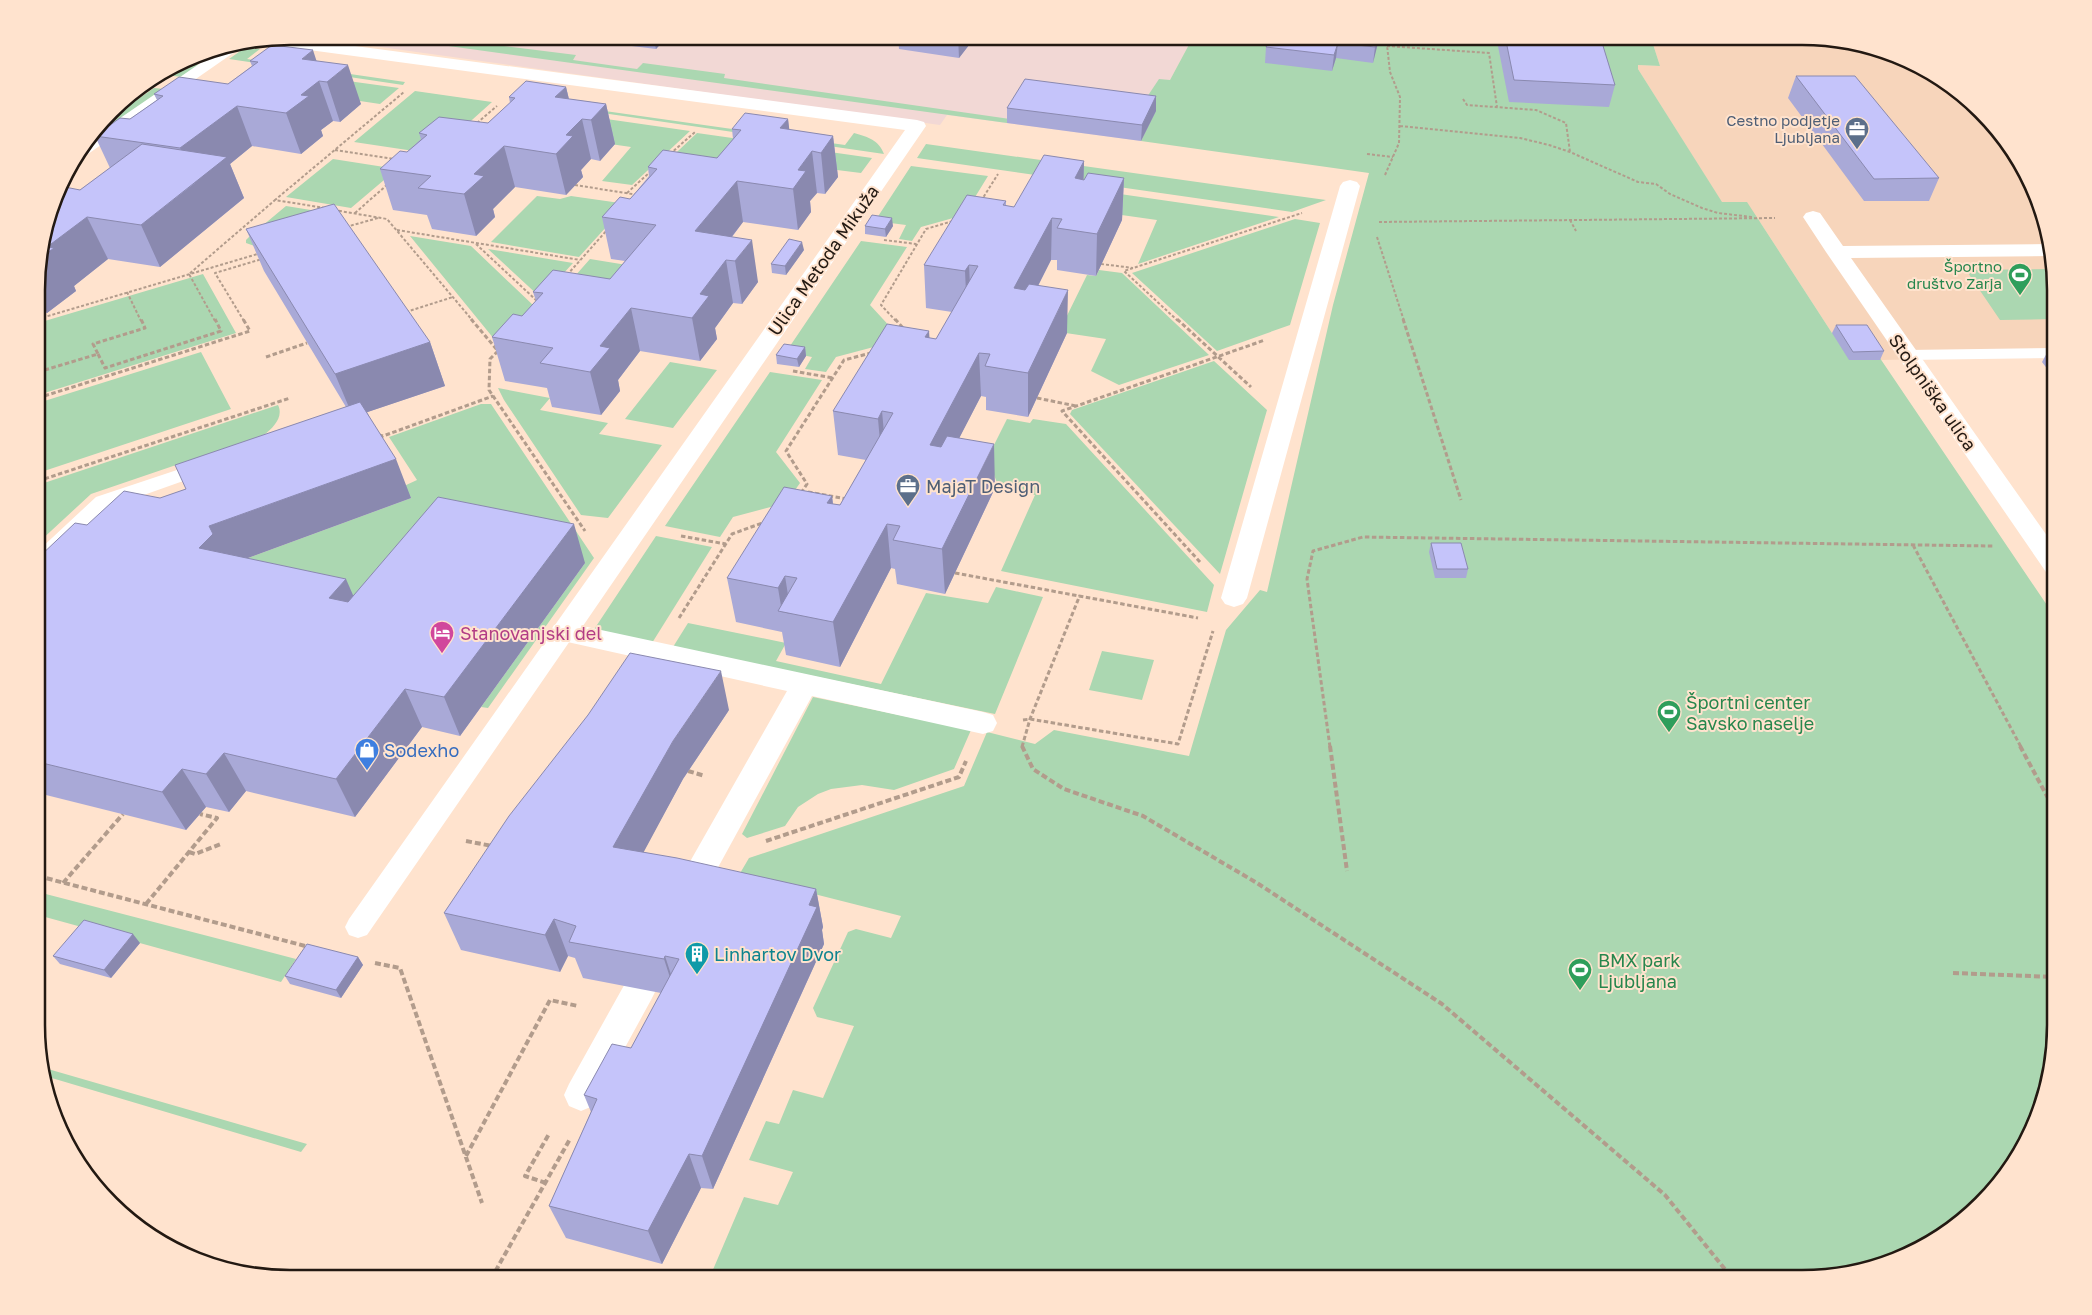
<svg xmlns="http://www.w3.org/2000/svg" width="2092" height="1315" viewBox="0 0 2092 1315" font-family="'Golos Text',sans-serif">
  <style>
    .built { fill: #f7d5bb }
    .industrial { fill: #f2d8d5 }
    .green { fill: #abd7b1 }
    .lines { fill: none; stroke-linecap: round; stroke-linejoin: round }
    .path-far2 { stroke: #b29c8c; stroke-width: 2; stroke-dasharray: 3 2; stroke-linecap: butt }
    .path-far1 { stroke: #b29c8c; stroke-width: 3; stroke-dasharray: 4.5 2.5; stroke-linecap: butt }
    .path { stroke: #b29c8c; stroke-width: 4; stroke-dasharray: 6 3; stroke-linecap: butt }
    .service { fill: #fff; fill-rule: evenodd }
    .pedestrian { fill: #fff; fill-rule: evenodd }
    .minor { fill: #fff; fill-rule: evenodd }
    .wall { fill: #a9a9d7 }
    .shaded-wall { fill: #8a89af }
    .building { fill: #c5c4fa; stroke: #8a89af }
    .labels { text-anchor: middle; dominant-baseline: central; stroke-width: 4; stroke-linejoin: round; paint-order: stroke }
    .far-service-label { font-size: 15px; fill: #4e5e75; stroke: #ffe3ce; text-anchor: end }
    .far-leisure-label { font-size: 15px; fill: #27864d; stroke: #ffe3ce; text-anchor: end }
    .street-label { font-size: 18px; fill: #231912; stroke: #ffe3ce }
    .service-label { font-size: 18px; fill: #4e5e75; stroke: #ffe3ce; text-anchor: start }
    .hotel-label { font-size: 18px; fill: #b23c85; stroke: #ffe3ce; text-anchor: start }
    .leisure-label { font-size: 18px; fill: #27864d; stroke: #ffe3ce; text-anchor: start }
    .shop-label { font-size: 18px; fill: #366cbe; stroke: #ffe3ce; text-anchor: start }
    .culture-label { font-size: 18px; fill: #0d838f; stroke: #ffe3ce; text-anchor: start }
    .rim { fill: none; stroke: #231912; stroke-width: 2.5 }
  </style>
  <rect width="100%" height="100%" fill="#ffe3ce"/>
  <!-- built -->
  <path class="built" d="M1654,36h148l66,9 75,34 50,43 29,41 25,61 8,50v83l-175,3 -48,-27 -72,-111 -38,-19 -84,-134v-4l22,1 -8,-25z"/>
  <!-- industrial -->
  <path class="industrial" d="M302,36h897l-2,4 -5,-1 -22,41 -29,61 -194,-26 -7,10z"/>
  <!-- green -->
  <path class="green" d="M376,36h49l151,19 -3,5 64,9 6,-6 82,11 -1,4 286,41 -3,4z
    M1199,36h455l-2,5 8,25 -22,-1v4l84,133h25l85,131h31l192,284v424l-13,65 -29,60 -43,50 -41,29 -61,25 -50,8 -1109,1 35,-82 34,8 15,-33 -44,-12 17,-39 13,3 14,-34 30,8 31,-72 -37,-9 -4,-9 35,-76 8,-3 35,9 10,-22 -162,-41 10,-17 215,-72 23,-54 48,12 19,-14 135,26 37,-126 34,-40 7,2 66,-287 36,-132 -228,-32 14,-30 -16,-2 20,-30 11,1 22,-41 5,1z
    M246,47l14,2 -13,10 158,23 -2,3 -174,-26z
    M183,62l18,3 -18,12 -19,-2 -47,32 8,-9z
    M290,73l109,15 -19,16 -60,-9z
    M154,88l11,1 -75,52 16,-20z
    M415,91l77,11 -58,52 -80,-12z
    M520,99l325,46 9,-12c14,4 25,7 30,21l-371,-54z
    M509,105l181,26 -58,54 -30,-4 29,-34 -146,-21z
    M697,133l175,25 -11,15 -72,-9 -90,30 -58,-8z
    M926,144l400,56 -34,12 -375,-54z
    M333,159l64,10 -46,39 -65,-11z
    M911,166l77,10 -24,39 -43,12 -9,14 -13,-2 7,-14 -31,-4z
    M1120,194l159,23 -141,47 19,-44 -78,-11z
    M537,196l23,3 11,-3 56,8 -48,53 -88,-15z
    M286,206l56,9 -12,14 -67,20 -17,-6v-3l4,-4z
    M1295,219l25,4 -30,102 -73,26 -85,-78z
    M410,236l61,10 63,60 -35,39z
    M861,241l46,6 -37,58 24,26 -9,13 -49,13 -10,15 -21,-3 7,-12 -26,-5z
    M488,249l85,14 -32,35z
    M590,259l43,7 -24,29 -64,15z
    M2054,269l1,50 -55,1 -34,-50z
    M1099,270l23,3 87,82 -90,30 -28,-14 15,-32 -47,-7 28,-57 9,1z
    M203,274l33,59 -198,62v-72z
    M201,352l30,57 -193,64v-70z
    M1214,361l53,49 -47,164 -150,-160 2,-4z
    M670,362l47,8 -44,58 -48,-9z
    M770,372l52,8 -46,72 24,31 -14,20 -53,14 -13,20 -55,-11z
    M498,388l52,10 -10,12 68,13 -9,11 63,11 -54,73 -27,-3 -77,-115z
    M481,404h10l103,154 -106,150 -7,-1 104,-144 -196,49 -160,-47 182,-67 -7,-12 13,-6 -28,-43z
    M278,405c6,12 -5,23 -14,30l-173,59 -53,49v-58z
    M1007,419l23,4 3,-4 33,5 148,161 -7,27 -206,-41 34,-76 -36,-7 -8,-21 -7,-2z
    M656,536l56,11 -60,96 -59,-12z
    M996,587l47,10 -48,117 -322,-67 15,-24 98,20 -10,18 105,23 45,-91 62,10z
    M1102,651l52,9 -12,40 -53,-10z
    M813,697l158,33 -17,39 -60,21 -32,-5 -31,4 -13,5 -20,13 -13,19 -38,12 -5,-4z
    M38,892l258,67 -15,23 -243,-67z
    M41,1067l266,77 -6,8 -256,-76z"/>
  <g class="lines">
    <!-- path-far2 -->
    <path class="path-far2" d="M1387,46l102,7 8,54
      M1463,99l4,6 69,5 30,13 4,29
      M477,123l20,-17
      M1400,126l120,12 29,7 21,7 68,30 18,2 14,10 32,14 16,5 34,4
      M335,150l59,9
      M670,154l25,-22
      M1367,154l26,3
      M1385,175l14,-32 1,-46 -10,-25 -4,-36
      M575,185l63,10
      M627,193l23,-21
      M981,201l17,-27
      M325,208l-50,-8 129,-108
      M334,210l53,9 86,102
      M355,213l33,-29
      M1570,220l6,11
      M1379,222l396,-4
      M346,227l32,-9
      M397,230l183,30
      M1377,237l27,84
      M884,240l32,4
      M476,244l61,57
      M1101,264l32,4
      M567,275l41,-46
      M127,292l14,29
      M406,312l47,-15
      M38,319l223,-66
      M215,321l-26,-47 86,-74
      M244,321l-29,-48 47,-14
      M896,321l-15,-16 45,-76 27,-8
      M1178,321l-54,-50 178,-58"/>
    <!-- path-far1 -->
    <path class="path-far1" d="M471,319l27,32 -8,8 -1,31 96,141
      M895,319l8,9 -2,2
      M1177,319l74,68
      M1403,319l58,181
      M98,354l7,14 116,-37 -6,-12
      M266,357l41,-14
      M793,371l40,7
      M38,372l60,-18 -5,-10 52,-16 -4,-9
      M38,398l212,-67 -7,-12
      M1037,398l39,8
      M379,435l4,1 110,-40
      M38,481l252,-83
      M808,492l39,7
      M801,493l6,-9 -21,-33 58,-91 27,-7
      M681,536l45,8
      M1913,545l108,202
      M1200,562l-138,-151 203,-71
      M955,573l243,45
      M679,618l53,-84 33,-12
      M1023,720l7,-1 148,25 35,-113
      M1022,747l8,-28 50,-124
      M1330,747l-23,-168 6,-28 50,-14 630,9"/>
    <!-- path -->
    <path class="path" d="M1022,746l11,23 31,20 79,27 114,67 185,121 223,191 67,83
      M1330,746l17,125
      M2020,746l35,65
      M688,771l17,5
      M466,841l26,5
      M766,841l193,-64 7,-16
      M189,852l6,2 26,-10
      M38,876l271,71
      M63,883l60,-69
      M146,904l71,-86 -17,-4
      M375,963l25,5 82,235
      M1953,973l102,4
      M466,1156l84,-156 28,6
      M546,1183l-21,-7 24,-42
      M491,1279l79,-140"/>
    <!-- service -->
    <path class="service" d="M237,47l-1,4 -148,103 -8,1 14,-19 124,-85z
      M2055,348v10l-148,2 -6,-1 -3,-4 3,-4 6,-1z
      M210,459l7,2 3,4 -3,4 -107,38 -65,61 -7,2v-19l58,-54z
      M564,624l8,2 3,6 -3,6 -205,297 -9,3 -9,-3 -4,-8 4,-8 207,-293z"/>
    <!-- pedestrian -->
    <path class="pedestrian" d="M1350,180l7,2 3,4 -113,412 -4,6 -9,3 -9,-3 -4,-6 119,-412 3,-4z
      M564,622l419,90 10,3 4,8 -4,8 -10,3 -171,-38 -114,208 -11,4 -11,-4 -5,-9 116,-204 -233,-52 -4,-7 4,-7z
      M639,976l12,4 5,10 -5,10 -58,106 -12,5 -12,-5 -5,-11 5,-11 58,-104z"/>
    <!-- minor -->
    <path class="minor" d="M287,37l630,83 7,2 2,4 -352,513 -10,3 -10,-3 -4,-7 355,-502 -633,-85 -8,-4z
      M1813,211l7,2 23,33 207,-2 1,12 -200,2 204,289v28l-9,-3 -220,-320 -23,-35 3,-4z"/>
  </g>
  <!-- wall -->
  <path class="wall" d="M551,36h117l-12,13z
    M787,36h84l-8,10z
    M898,36h78l-17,22 -60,-9z
    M1271,36h108l-6,27 -37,-5 -4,13 -67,-8 1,-16z
    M1422,36h14l-1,10 -13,-1z
    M1496,36h104l15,49 -6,22 -100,-5z
    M250,61h66l45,43 -21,18 -7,-1 -12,9 2,6 -22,18 -49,-8 -22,18 14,34 -84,69 -52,-8 -34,27 2,5 -29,22 -9,-1v-55l42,-67 30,-22 -15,-32 35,-17 27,-19 -3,-6 74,-10 24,-18z
    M1796,76l143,102 -10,23h-65l-76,-103z
    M566,87l3,12 37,5 9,40 -15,17 -9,-2 -10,11 2,7 -17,18 -51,-8 -22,22 2,8 -19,19 -44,-7 -5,-14 -34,-5 -13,-41 27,-17 14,-13 -2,-6 69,-10 22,-20 -1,-6z
    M1156,96v15l-15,30 -134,-18v-15z
    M788,119l1,11 44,6 5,41 -13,17 -8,-1 -7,8 1,11 -13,18 -55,-8 -11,15 26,45 -16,22 -9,-1 -18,25 2,11 -17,22 -60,-10 -22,29 2,11 -19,24 -49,-8 -5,-19 -42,-7 -13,-44 30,-21 14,-15 -3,-9 77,-13 15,-18 -14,-2 -9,-42 28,-18 19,-23 -1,-9 69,-9 16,-19 -1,-10z
    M1084,161l-1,19 41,-2 -2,42 -26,56 -39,-6v-10h-6l-13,26 29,47 -39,84 -42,-7v-13l-5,-1 -22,42 36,50 -50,106 -48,-10 -2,-15 -4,-1 -51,99 -54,-12 -4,-23 -46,-10 -9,-44 105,-82 1,8 7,1 26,-45 -28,-5 -5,-44 96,-73 7,1 16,-27 -26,-4 -2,-43 82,-64v5l8,1z
    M865,226h28l-7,11 -21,-3z
    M246,229l184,113 15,44 -78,26 44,86 -164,60 107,38 231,-33 -125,173 -38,-9 -67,90 -109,-26 -17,21 -23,-5 -20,23 -148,-37v-235l49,-33 99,-36 160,-82 -82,-136z
    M804,250l-18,25 -14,-2 -1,-9z
    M1836,325l48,26 -4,9h-31l-17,-27z
    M2055,338v41l-13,-17z
    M805,347l1,9 -7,11 -22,-3 -1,-9z
    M1431,543l37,26 -2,9h-31l-6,-26z
    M729,710l-46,69 -40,73 173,37 7,38 -1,3 2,14 -111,245 -12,-1 -39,76 -96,-26 -17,-32 42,-94 -7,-17 47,-47 30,-55 -78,-15 -8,-20 -7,-2 -8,16 -99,-22 -17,-37z
    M140,943l-29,35 -51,-14 -7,-8z
    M358,957l5,8 -22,33 -51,-14 -5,-8z"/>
  <!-- shaded-wall -->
  <path class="shaded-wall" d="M653,36h15l-12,13z
    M862,36h9l-8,10z
    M958,36h18l-17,22z
    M1378,36h1l-1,7 -5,20 2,-16z
    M1338,43l-2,15 -4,13 2,-16z
    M313,50l10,31h-4l14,40 -12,9 2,6 -22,18 -15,-41 15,-18 1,-36z
    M348,65l13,39 -21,18 -13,-40z
    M566,87l9,38 7,-6 9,40 -10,11 2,7 -17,18 -10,-41 -1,-57z
    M1156,96v15l-15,30 1,-16z
    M606,104l9,40 -15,17 -9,-41z
    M237,106l15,40 -22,18 14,34 -84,69 -19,-42 54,-42 -15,-35z
    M788,119l5,40 -13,-31z
    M833,136l5,41 -13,17 -4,-41z
    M504,146l11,41 -22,22 2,8 -19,19 -12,-42 10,-20z
    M812,151l5,42 -7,8 1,11 -13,18 -5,-41 5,-19z
    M1084,161l-1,41 -8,-24z
    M1124,178l-2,42 -26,56 1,-42z
    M737,181l6,41 -40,52 -8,-43z
    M87,217l21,42 -34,27 2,5 -29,22 -9,-16v-37l9,-13z
    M892,218l1,8 -7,11 -1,-8z
    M1052,218l-1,42 -36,71 -1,-43z
    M752,240l6,42 -16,22 -7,-43z
    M802,242l2,8 -18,25 -1,-9z
    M726,260l7,43 -18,25 2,11 -17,22 -8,-43 8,-24z
    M969,265l2,42 -4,7 -2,-43z
    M1068,290l-1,43 -39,84v-44z
    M631,308l9,43 -22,29 2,11 -19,24 -11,-43 10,-26z
    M929,331l3,44 -7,-38z
    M430,342l15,44 -92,31 -18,-43z
    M805,347l1,9 -7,11 -2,-8z
    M979,353l2,43 -48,93 -3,-44z
    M882,411l4,44 -4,8 -4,-44z
    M994,444l1,44 -50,106 -3,-45z
    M396,459l15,39 -182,67 -30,-17 10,-22z
    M832,496l5,45 -10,-38z
    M574,524l11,39 -125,173 -16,-39z
    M887,524l4,44 -51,99 -7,-45z
    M785,576l6,38 -9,-2 -4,-24z
    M346,579l17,39 -34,-20z
    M721,671l8,39 -46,69 -57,106 -13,-38 60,-106z
    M405,689l17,38 -67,90 -19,-38z
    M224,753l22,38 -17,21 -23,-38z
    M182,769l24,38 -20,23 -24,-38z
    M816,889l7,38 -1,3 2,14 -111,245 -11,-33z
    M554,919l14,37 -8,16 -15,-37z
    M133,934l7,9 -29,35 -7,-8z
    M665,956l12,37 -1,3 -12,-37z
    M358,957l5,8 -22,33 -5,-8z
    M689,1154l12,34 -39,76 -14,-33z"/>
  <!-- building -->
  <path class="building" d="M1271,36h107l-3,11 -37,-4 -4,12 -68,-8z
    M1423,36h13v2l-13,-1z
    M1505,36h95l15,49 -101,-5z
    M272,45l41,5 -11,9 46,6 -21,17 -8,-1 -18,14 8,1 -23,17 -49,-7 -57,42 -85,-12 25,-18 10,1 13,-9 20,-14 -9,-2 25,-17 49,7 30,-22 -8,-1z
    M1796,76h59l84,102 -65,1z
    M1025,79l131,17 -14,29 -135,-17z
    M526,81l40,6 -11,10 51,7 -15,16 -9,-1 -16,16 7,1 -17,18 -52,-8 -30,28 10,2 -20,18 -46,-6 13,-12 -51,-7 20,-18 7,1 20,-17 -8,-2 20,-16 49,6 27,-25 -6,-1z
    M745,113l43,6 -8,9 53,8 -12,17 -9,-2 -14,19 8,1 -13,18 -56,-8 -42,50 57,9 -17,21 -9,-1 -26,34 9,2 -17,22 -61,-10 -31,38 10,2 -20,24 -50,-9 13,-15 -61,-11 21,-23 9,2 21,-23 -10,-1 20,-22 57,9 46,-54 -54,-8 18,-20 10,2 27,-30 -9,-2 15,-17 54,8 24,-28 -9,-1z
    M142,144l85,13 -86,68 -54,-8 -40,30 7,1 -16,12v-3l22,-71 20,4z
    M1044,155l40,6 -9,17 9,2 4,-7 36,5 -27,56 -40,-6 5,-9 -10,-1 -38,70 11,2 4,-6 39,6 -40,83 -43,-7 5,-12 -11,-1 -49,92 11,2 6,-11 47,8 -52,105 -49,-9 7,-14 -13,-2 -54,98 -55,-11 19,-33 -12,-2 -7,12 -51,-10 57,-91 48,9 -5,7 13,2 53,-92 -11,-2 -4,8 -45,-8 54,-87 42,7 -4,6 11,2 42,-73 -9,-1 -4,6 -41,-6 43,-70 39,6 -3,4 11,2z
    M334,204l96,138 -95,32 -89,-145z
    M872,215l20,3 -7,11 -20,-3z
    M789,239l13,3 -17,24 -14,-2z
    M1836,325h31l17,26 -31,1z
    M784,344l21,3 -8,12 -21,-4z
    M360,402l36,57 -187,67 4,8 -14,14 147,31 -17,19 19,4 90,-105 136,27 -130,173 -39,-8 -69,90 -112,-26 -18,21 -24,-5 -20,23 -124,-30v-204l37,-35 12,2 37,-34 36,7 26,-9 -11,-24z
    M1431,543h30l7,26h-31z
    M630,653l91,18 -48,70 -60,106 64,11 139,31 -7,16 8,2 -115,249 -13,-2 -41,77 -99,-25 48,-107 -13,-4 28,-51 19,4 48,-89 -14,-3 -1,3 -95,-17 7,-16 -22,-7 -9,16 -101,-22 65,-97 79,-101z
    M84,920l49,14 -29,36 -51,-14z
    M307,944l51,13 -22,33 -51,-14z
    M704,1276l12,3h-14z"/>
  <!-- icons -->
  <defs>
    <symbol id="office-pin" viewBox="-11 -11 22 30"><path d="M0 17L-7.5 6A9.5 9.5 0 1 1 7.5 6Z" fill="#5c6f8a" stroke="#ffe3ce"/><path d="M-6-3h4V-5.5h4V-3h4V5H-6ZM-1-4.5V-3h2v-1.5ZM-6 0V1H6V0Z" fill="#fff"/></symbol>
    <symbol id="stadium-pin" viewBox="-11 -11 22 30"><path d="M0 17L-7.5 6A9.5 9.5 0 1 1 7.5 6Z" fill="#2e9e5b" stroke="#ffe3ce"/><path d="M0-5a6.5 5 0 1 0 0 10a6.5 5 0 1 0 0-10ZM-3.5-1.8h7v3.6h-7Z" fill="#fff"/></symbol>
    <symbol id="hotel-pin" viewBox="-11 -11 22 30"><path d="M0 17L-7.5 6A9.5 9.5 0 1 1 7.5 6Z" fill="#d1479c" stroke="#ffe3ce"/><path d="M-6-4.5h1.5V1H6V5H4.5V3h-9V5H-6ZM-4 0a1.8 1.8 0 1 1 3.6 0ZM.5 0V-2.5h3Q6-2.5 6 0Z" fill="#fff"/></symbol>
    <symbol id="shop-pin" viewBox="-11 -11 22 30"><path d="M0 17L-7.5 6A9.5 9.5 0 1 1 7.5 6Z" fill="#3f7fe0" stroke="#ffe3ce"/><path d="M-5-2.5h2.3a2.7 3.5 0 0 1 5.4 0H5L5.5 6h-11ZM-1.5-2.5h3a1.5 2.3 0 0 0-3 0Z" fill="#fff"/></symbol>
    <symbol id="building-pin" viewBox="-11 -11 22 30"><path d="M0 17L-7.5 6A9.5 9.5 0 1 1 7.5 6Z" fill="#0f9aa8" stroke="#ffe3ce"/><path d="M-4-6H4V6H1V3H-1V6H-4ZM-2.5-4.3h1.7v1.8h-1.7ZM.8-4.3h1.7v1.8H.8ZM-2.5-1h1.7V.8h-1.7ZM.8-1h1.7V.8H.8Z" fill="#fff"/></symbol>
  </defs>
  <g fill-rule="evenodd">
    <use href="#office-pin" x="1843" y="115" width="28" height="38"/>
    <use href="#stadium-pin" x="2006" y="261" width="28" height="38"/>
    <use href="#office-pin" x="894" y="472" width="28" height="38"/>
    <use href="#hotel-pin" x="428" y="619" width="28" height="38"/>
    <use href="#stadium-pin" x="1655" y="698" width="28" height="38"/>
    <use href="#shop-pin" x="353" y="736" width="28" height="38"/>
    <use href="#building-pin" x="683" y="940" width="28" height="38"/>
    <use href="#stadium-pin" x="1566" y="956" width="28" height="38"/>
  </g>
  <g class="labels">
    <!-- far-service labels -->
    <g class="far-service-label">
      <text x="1840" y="120">Cestno podjetje<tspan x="1840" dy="17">Ljubljana</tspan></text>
    </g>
    <!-- far-leisure labels -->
    <g class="far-leisure-label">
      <text x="2002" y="266">Športno<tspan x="2002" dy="17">društvo Zarja</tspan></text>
    </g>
    <!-- street labels -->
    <g class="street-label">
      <text transform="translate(823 260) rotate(-55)">Ulica Metoda Mikuža</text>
      <text transform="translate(1933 392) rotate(55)">Stolpniška ulica</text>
    </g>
    <!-- service labels -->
    <g class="service-label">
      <text x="926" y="486">MajaT Design</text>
    </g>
    <!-- hotel labels -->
    <g class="hotel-label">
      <text x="460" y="633">Stanovanjski del</text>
    </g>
    <!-- leisure labels -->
    <g class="leisure-label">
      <text x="1686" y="702">Športni center<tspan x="1686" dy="21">Savsko naselje</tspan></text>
      <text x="1598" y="960">BMX park<tspan x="1598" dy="21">Ljubljana</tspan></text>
    </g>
    <!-- shop labels -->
    <g class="shop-label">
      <text x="384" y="750">Sodexho</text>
    </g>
    <!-- culture labels -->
    <g class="culture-label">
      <text x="714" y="954">Linhartov Dvor</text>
    </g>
  </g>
  <!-- crop -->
  <path d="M0 0H2092V1315H0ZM290 45H1802A245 245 0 0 1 2047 290V1025A245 245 0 0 1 1802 1270H290A245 245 0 0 1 45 1025V290A245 245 0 0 1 290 45Z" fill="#ffe3ce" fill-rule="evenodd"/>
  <path class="rim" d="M290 45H1802A245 245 0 0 1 2047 290V1025A245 245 0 0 1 1802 1270H290A245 245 0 0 1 45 1025V290A245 245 0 0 1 290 45Z"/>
</svg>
